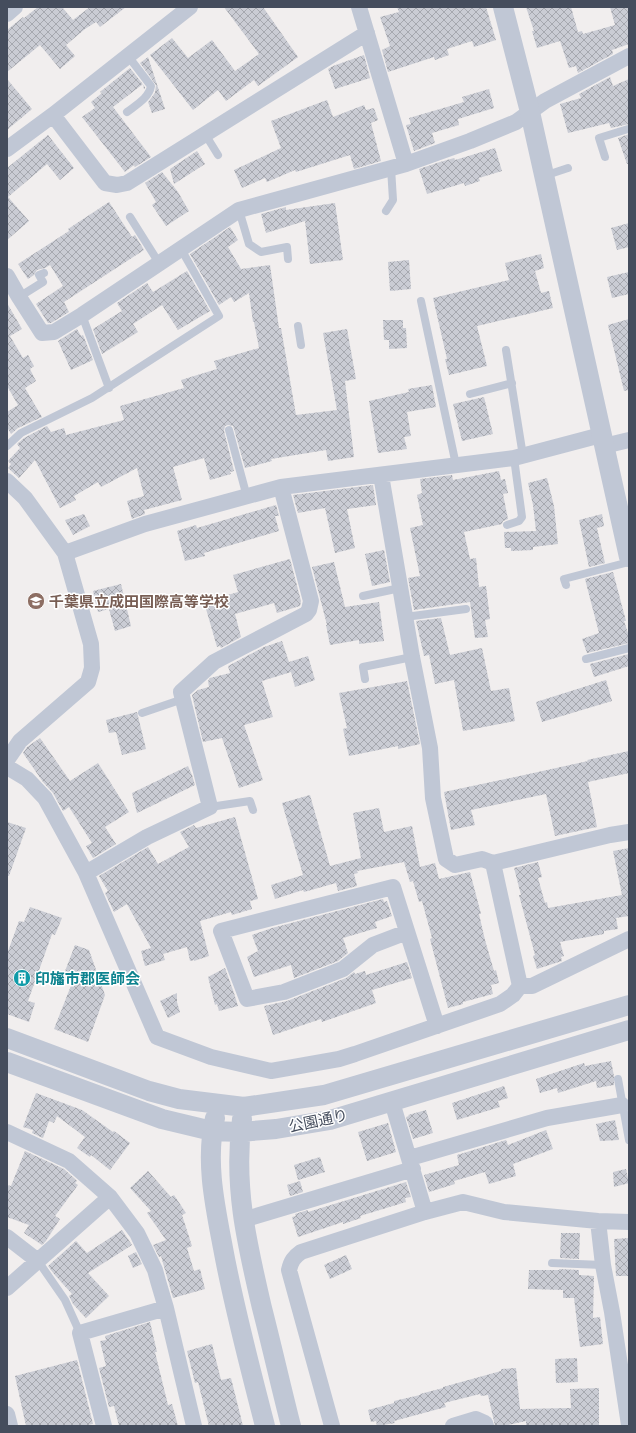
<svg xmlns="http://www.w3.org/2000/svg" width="636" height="1433" viewBox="0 0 636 1433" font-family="Commissioner,'Noto Sans JP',sans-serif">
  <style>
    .building { fill: url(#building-cross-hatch) }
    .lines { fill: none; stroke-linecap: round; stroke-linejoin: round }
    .service { stroke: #c0c7d5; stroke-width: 8 }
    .minor { stroke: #c0c7d5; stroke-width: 16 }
    .tertiary { stroke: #c0c7d5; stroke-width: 20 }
    .labels { text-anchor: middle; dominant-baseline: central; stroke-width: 3; stroke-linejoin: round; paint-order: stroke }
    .education-label { font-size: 15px; font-weight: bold; fill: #785e54; stroke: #fff; text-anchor: start }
    .culture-label { font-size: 15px; font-weight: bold; fill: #0d838f; stroke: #fff; text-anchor: start }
    .street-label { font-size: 15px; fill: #454d5d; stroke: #fff }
  </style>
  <defs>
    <pattern id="building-cross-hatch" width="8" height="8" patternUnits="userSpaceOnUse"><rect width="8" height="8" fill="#caccd4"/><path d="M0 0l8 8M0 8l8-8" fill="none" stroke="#a6a8af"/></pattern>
  </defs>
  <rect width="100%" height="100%" fill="#f1eeee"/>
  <!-- building -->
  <path class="building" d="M38,7h24l11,13 17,-13h36l-26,20 -4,-5 -11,7 -19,16 9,11 -15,13 -20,-24 -33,27v-42l16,-13 1,1z
    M224,7h39l35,50 -40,29 -4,-6 -28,21 -8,-11 -25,20 -43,-55 22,-17 16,20 24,-18 23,31 24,-17z
    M397,7h89l10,33 -22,7 -2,-6 -25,8 2,6 -14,5 -1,-3 -46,15 -6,-22 8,-4 -10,-29 19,-5z
    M526,7h45l7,25 4,-1 1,3 32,-9 -5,-18h19v37l-17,6 1,4 -35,19 -2,-7 -7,2 -9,-27 -23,7 -5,-17h2z
    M364,55l6,23 -35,11 -7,-20 5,-3z
    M148,57l17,52 -13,4 -4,-11 7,-9 1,-8 -16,-22z
    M130,68l15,19v1l-1,1 -1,-5 -30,23 38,50 -16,10 -1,-2 -9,7 -43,-55 13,-9 -4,-6 11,-9 -2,-1z
    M610,77l3,9 16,-7v45l-18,4 -2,-5 -41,10 -8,-29 21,-6 -2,-4z
    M7,79l25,30 -25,21z
    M489,89l5,19 -36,11 1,6 -27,8 3,10 -21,8 -8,-26 5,-1 -2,-6 55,-16 -2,-5z
    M327,100l6,17 31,-12 2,5 8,-2 4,12 -7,3 10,38 -27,8 -4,-14 -54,17 -1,-2 -28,12 -2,-4 -23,10 -8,-18 47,-22 -10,-27z
    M629,134v30h-2l-9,-26z
    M48,135l26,33 -14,12 -13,-16 -39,33 21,24 -22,19v-72z
    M495,148l7,23 -23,7 1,3 -15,5 -1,-3 -37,11 -8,-25 21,-7 14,-4 1,2z
    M197,151l8,13 -31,20 -4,-15z
    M162,172l16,20 11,19 -23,15 -14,-21 4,-3 -11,-19z
    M109,202l23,35 3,-2 9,15 -80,52 5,10 -18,11h-3l-12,-19 27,-18 -13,-21 -5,3 -8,2 -3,5 -6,4 -10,-15 51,-33 -1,-2z
    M335,203l8,57 -33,4 -5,-43 -39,12 -5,-19 25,-7v3z
    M629,223v24l-12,3 -6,-22z
    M230,227l8,13 -10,7 13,22 29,-4 9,63h2l15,87 41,-5 -14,-77 24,-4 9,50 -11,2 9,76 -26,4 -2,-11 -55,9 1,2 -27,7 -11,-39 -1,-3 -5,-1 -3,1 -1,5 10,40 -4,1 1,2 -21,6 -6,-22 -31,9 9,33 -38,10 1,4 -13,5 -5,-18 17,-5 -7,-28 -36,19 -3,-5 -24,14 2,4 -16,8 -25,-48 -16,18 -11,-10 3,-4 -3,-3 12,-13 -3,-4 7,-6 23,-12 4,6 13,-4 2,7 58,-15 -4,-14 64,-18 -3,-8 36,-11 -3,-8 45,-13 -5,-26h-1l-4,-29 -15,9 -3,-5 -12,8 -29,-51z
    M541,254l3,14 -9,3 6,22 8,-2 4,17 -76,18 10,40 -38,9 -4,-16h2l-14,-61 76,-18 -4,-17z
    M409,260l2,29 -21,2 -2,-29z
    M187,271l23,40 -32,19 -16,-25 -29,19 5,8 -36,22 -9,-25 29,-18 -5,-8 30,-20 6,9z
    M629,272v22l-17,4 -5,-21z
    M7,303l15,26 -12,7 13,22 5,-3 6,11 -4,3 6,12 -11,7 17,29 -24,11 -7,6 -4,-7v-15l11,-7 -11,-19z
    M629,319v71l-5,1 -16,-66z
    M383,320h20v8h3l1,20 -18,1v-9h-5z
    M77,329l4,7 2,-1 10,25 -22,10 -13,-29z
    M432,385l4,22 -29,5 4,24 -7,1 3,12 -29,4 -9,-52 40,-9 -1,-3z
    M484,397l9,37 -31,7 -9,-37z
    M499,471l2,9 4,-1 3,14 -5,1 5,25 -5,2 -1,3 -38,8 6,27 6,-1 3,29 7,-1 4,33 -5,1 3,17 -13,1 -5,-36 -56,8 -6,-32 12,-2 -10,-48 13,-3 -6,-30 5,-2 -2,-14 32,-4 1,5z
    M547,478l7,28 4,38 -25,3v3l-22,1v-3h-6l-1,-16 32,-1 -3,-26 -5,-22z
    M373,485l3,20 -29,4 8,39 -20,5 -10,-45 -27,5 -5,-18z
    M276,505l3,11h-4l4,15 -75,22 1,3 -20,5 -8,-30 19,-6 1,3z
    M84,514l6,12 -17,9 -8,-15z
    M602,514l2,12 -7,2 8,35 -16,4 -10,-47z
    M384,550l6,32 -18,4 -7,-32z
    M290,559l11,42 -1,5 -23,7 -3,-10 -39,11 6,23 -20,11 -1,-2 -3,1 -13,-45 34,-10 -5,-17z
    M334,562l11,45 34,-5 5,39 -25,3v-4l-29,5 -4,-20h1l-15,-58z
    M613,572l13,49h-2l5,15v7l-42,10 -5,-14 17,-6 -14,-54z
    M121,584l10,42 -16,5 -6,-22 -11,3 -5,-21z
    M441,618l9,37 32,-7 9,43 18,-3 6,33 -52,10 -9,-51 -19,4 -6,-29 -5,1 -8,-35z
    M282,641l7,21 19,-6 7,24 -20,7 -4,-15 -29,9 11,36 -29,8 19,55 -24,8 -17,-50 -19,4 -11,-47 6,-5 11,-3 -1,-6 2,-3 20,-5 -2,-7 36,-19z
    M629,654v12l-35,11 -4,-13z
    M606,680l6,21 -70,21 -6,-20z
    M407,681l13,63 -22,5v-3l-49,10 -6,-27 4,-1 -8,-35z
    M137,712l9,37 -24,6 -6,-23 -7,1 -3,-13z
    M40,738l30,43 28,-18 31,49 -24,15 11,17 -23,14 -7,-12 6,-3 -23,-36 -6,4 -10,-18 -10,-11 -20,-29 4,-6z
    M629,751v22l-41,9 9,45 -42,9 -9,-42 -75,16 4,15 -24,5 -7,-38 94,-20 50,-11 -1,-1z
    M188,766l4,9 3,10 -58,28 -5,-20z
    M310,795l20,71 31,-8 -8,-45 26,-5 5,24 28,-6 8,41 15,-4 4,16 31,-7 11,42h-2l6,26 9,31 2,-1 3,13 -8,2 2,9 -30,8v2l-15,4 -18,-69 2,-1 -10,-37 -3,1 -6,-21 -3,1 -6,-20 -47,9 1,2 -4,1 3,12 -19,5 -2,-8 -32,9 -1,-2 -28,9 -4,-14 32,-10 -21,-72z
    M235,817l23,82 -8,2 2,8 -20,6 -1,-3 -31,9 9,35 -15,5v-1l-4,1 -3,-14 -24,7 2,6 -20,6 -4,-15 10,-3 -24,-44 -13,8 -9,-19 3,-2 -9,-15 49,-29 10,17 31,-17 -9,-15 14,-7 2,3z
    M7,822l19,6 -17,48h-2z
    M629,848v68l-13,2 2,11 -14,2v3l-44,8 4,14 -3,1 1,4 -25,8 -4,-13 2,-1 -16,-60h2l-7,-27 24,-6 4,15 -4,1 7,25 2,-1 1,6 74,-13 -9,-44z
    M383,899l1,3 3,-1 5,15 -17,6 2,6 -34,10 5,15 -10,8 -44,17 -3,-13 -37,12 -7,-20 11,-6 -6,-16 20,-7z
    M30,907l32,11 -7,17 -3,-1 -24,67 7,2 -6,19 -22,-8v-60l12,-33 5,1z
    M75,945l14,5 16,45 -17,47 -34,-13 18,-46 -10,-4z
    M407,962l5,16 -40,12 4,13 -54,19 -1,-3 -48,16 -9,-29 23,-5 59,-23 8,-6 1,2 10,-3 1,4z
    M225,968l9,25 4,13 -19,5 -2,-7 -2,1 -7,-28z
    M177,993v9l3,10 -12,6 -8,-17z
    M611,1061l3,15v9l-17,3 -1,-7 -38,12 -1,-5 -17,5 -4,-14 48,-16 1,3z
    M504,1086l4,12 -10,3 2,6 -43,13 -5,-17z
    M36,1093l46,17 31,22 1,-1 16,12 -20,27 -19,-15 -1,2 -13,-9 8,-11 -28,-21 -3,7 -5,-2 -6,17 -11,-5 1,-3 -10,-3z
    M426,1110l7,23 -20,6 -7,-22 3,-1 -1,-1z
    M615,1120l4,20 -19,1 -4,-17z
    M388,1123l8,29 -29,9 -9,-29z
    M546,1130l7,19 -40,15 3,12 -27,8 -4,-12 -31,9 1,3 -26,8 -5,-17 35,-10 -2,-10 49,-15 2,5z
    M25,1151l39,18 13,12 -2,2 3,2 -23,31 5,3 -14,22 -4,4 -18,-12 5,-8 -22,-8v-32l4,1z
    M320,1157l5,15 -27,8 -4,-15z
    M626,1169l3,14 -15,4 -1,-15z
    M148,1171l23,26 3,-2 12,18 -4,2 10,31 -5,2 7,23 6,-2 5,20 -32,9 -12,-42 -2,1 -6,-12 13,-5 -19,-27 4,-2 -21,-23z
    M300,1181l3,11 -13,4 -3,-11z
    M406,1182l5,15 -6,1 1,4 -46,14 1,2 -18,6v-2l-45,15 -6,-20 4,-1 -1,-2 13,-4v2z
    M122,1230l10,15 -44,28 21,23 -23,22 -13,-14 -4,-8 3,-2 -18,-20 -6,-8 28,-25 11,12z
    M561,1233h19l-1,26 -19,-1z
    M629,1238v38h-13l-2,-37z
    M136,1252l6,12 -9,4 -5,-12z
    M346,1255l6,14 -22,10 -6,-14z
    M559,1269l20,1v5l15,1 -1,42 7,-1 3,27 -23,3 -6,-49h-11v-8l-35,-1 1,-19h30z
    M150,1322l7,30h-2l13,53 4,-1 6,22h-59l-5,-20 -5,1 -10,-39 7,-2 -6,-25 6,-1 -1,-4z
    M212,1344l9,36 10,-2 12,48h-34l-11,-44 -3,1 -8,-32z
    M577,1358l1,24 -22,1 -1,-24z
    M77,1360l16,64 -10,2h-57l-11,-50z
    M516,1368l4,41 51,-1 -1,-19 29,-1v38h-73v-5l-22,5h-9l-7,-31 -7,1 -1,-2 -36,9 2,4 -52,14 1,2 -18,3 -1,-5 -5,1 -3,-12 26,-7v-2l26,-6v-1l23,-6v-1l58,-16v-2z"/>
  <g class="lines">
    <!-- service -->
    <path class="service" d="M127,112c9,-7 22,-14 24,-26l-23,-30
      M205,134l13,21
      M605,157l-6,-19 29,-9
      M544,176l24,-8
      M239,210l10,34 12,8 26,-5 1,12
      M386,211l7,-11 -2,-32
      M130,217l29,46
      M19,297l24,-15 -4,-7 5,-2
      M421,301l35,164
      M82,315l27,73
      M298,326l3,19
      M506,350l17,106
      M470,394l42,-11
      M229,430l18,67
      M7,446l14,-13 71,-35 127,-82 -38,-67
      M507,525l12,-4 3,-4 -8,-59
      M566,585l-2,-6 65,-17
      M363,596l37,-8
      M405,617l61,-8
      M586,659l43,-11
      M365,679l-2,-12 49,-10
      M142,713l41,-14
      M210,807l40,-6 3,9
      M618,1079l11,61
      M38,1261l27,39 15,33
      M552,1263l51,2"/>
    <!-- minor -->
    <path class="minor" d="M359,7l47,157
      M7,14l8,-7
      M53,115l52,68 12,2 10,-2 240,-150
      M7,149l46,-34 137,-108
      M7,276l12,21 23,36 12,-1 28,-17 157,-105 167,-46 64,-23 46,-19 29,-21 84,-45
      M604,446l25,-6
      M7,481l18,17 40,55 26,91 1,24 -4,14 -68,59 -13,19
      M65,553l80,-29 136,-37 233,-29 87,-23
      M7,767l20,12 18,19 41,75 71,164 54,20 60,14 68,-12 16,-5 145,-50 13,-9 7,-9 -27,-123 -11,-4 -27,6 -9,-6 -13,-61 -3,-50 -18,-91 -31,-182
      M493,863l117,-28 19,-3
      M86,873l61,-36 63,-30 -29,-115 33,-30 92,-48 3,-4 2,-9 -30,-114
      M407,932l-34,13 -30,24 -59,23 -37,7 -26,-68 172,-44 44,139
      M520,986h12l97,-47
      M392,1102l33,110
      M7,1132l62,29 41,36 27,36 18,37 3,11 8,27 28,118
      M410,1158l137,-40 75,-13
      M243,1220l170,-51
      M598,1221l5,44 9,47 17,113
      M7,1237l31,24
      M7,1288l103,-91
      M7,1414l3,12
      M104,1426l-24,-93 86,-25
      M332,1426l-43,-156c2,-9 5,-13 12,-18l124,-40 38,-10 41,10 94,9 31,1
      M453,1426l23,-7 9,4 1,3"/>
    <!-- tertiary -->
    <path class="tertiary" d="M503,7l27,105 99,445
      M7,1038l142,53 30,8 65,8 80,-12 305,-90
      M7,1062l155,57 50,12 28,1 36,-3 54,-9 299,-90
      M215,1118c-10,43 0,88 8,130 11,60 27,119 42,178
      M242,1119c-9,67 5,125 20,189 10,39 19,79 29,118"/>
  </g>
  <!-- icons -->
  <defs>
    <symbol id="school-disc" viewBox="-11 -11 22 22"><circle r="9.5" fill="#8d6e63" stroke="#fff"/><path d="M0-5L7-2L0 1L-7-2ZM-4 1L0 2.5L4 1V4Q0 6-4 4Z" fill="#fff"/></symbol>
    <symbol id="building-disc" viewBox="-11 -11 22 22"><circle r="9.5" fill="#0f9aa8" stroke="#fff"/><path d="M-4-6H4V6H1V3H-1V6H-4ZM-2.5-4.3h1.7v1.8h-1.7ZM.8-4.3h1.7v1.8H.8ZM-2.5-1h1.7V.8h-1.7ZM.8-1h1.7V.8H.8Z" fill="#fff"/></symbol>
  </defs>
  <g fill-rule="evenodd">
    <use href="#school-disc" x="26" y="591" width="20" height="20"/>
    <use href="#building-disc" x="12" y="968" width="20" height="20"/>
  </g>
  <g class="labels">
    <!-- education labels -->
    <g class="education-label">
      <text x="49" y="601">千葉県立成田国際高等学校</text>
    </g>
    <!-- culture labels -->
    <g class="culture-label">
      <text x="35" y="978">印旛市郡医師会</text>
    </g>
    <!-- street labels -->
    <g class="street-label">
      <text transform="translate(318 1120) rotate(-12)">公園通り</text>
    </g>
  </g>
  <!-- border -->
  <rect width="636" height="1433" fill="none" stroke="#454d5d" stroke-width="16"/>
</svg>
